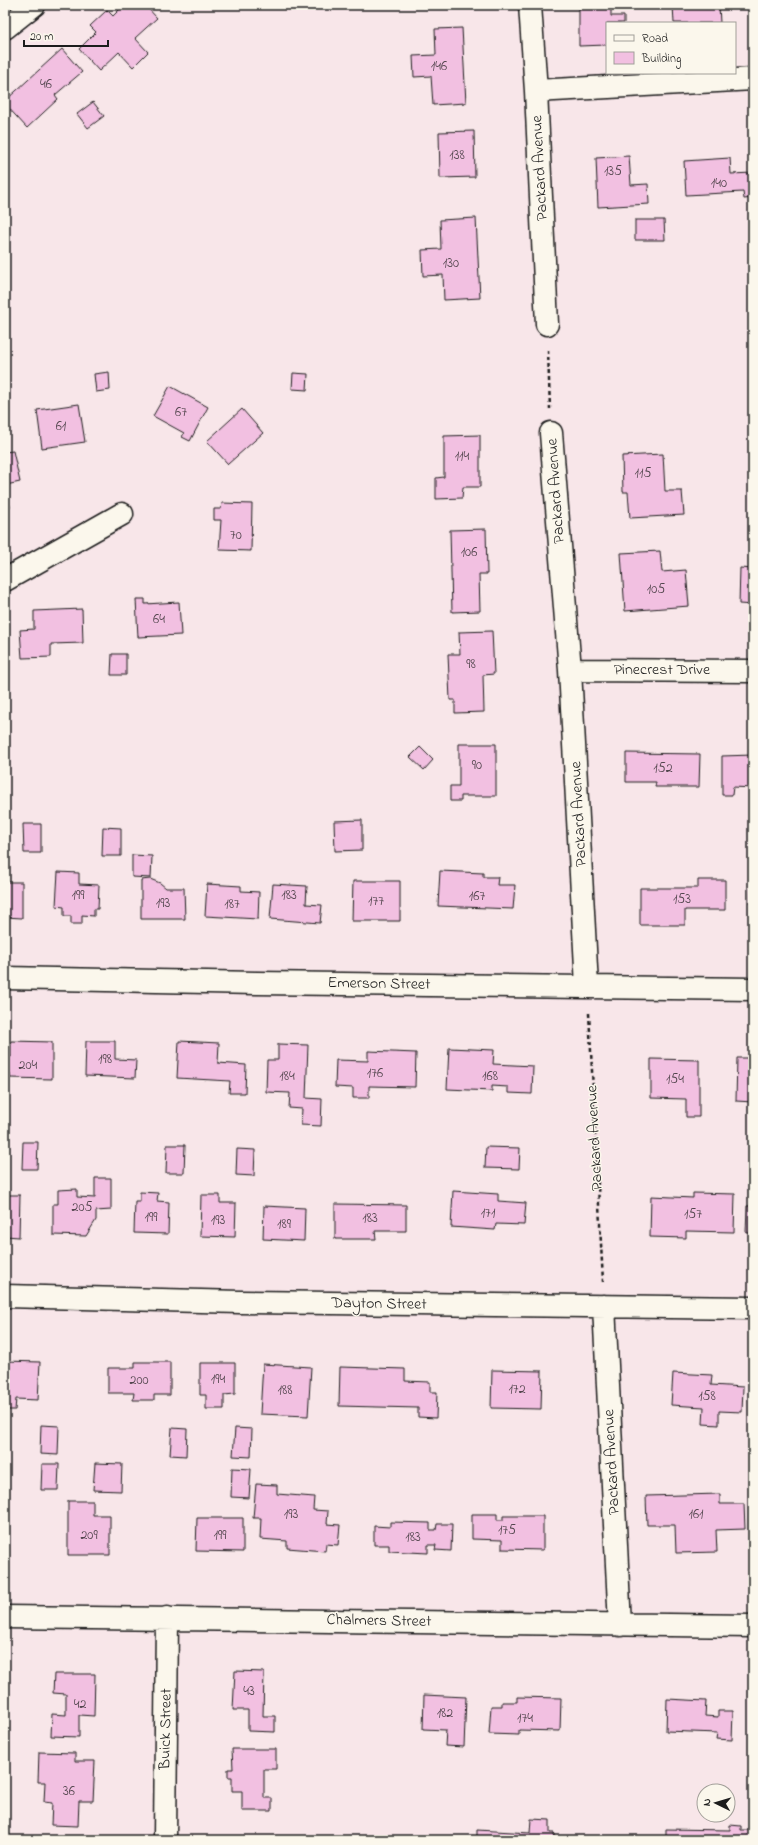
<svg xmlns="http://www.w3.org/2000/svg" width="758" height="1845" viewBox="0 0 758 1845" font-family="'Indie Flower',sans-serif">
  <style>
    .building { fill: #f2c0e1; stroke: #1c1c1c }
    .lines { fill: none; stroke-linecap: round; stroke-linejoin: round }
    .minor-casing { stroke: #1c1c1c; stroke-width: 25 }
    .path { stroke: #1c1c1c; stroke-width: 2.5; stroke-dasharray: 4 3; stroke-linecap: butt }
    .minor { stroke: #fbf7ec; stroke-width: 22 }
    .labels { text-anchor: middle; dominant-baseline: central; stroke-width: 3; stroke-linejoin: round; paint-order: stroke }
    .number-label { font-size: 14px; fill: #52454d }
    .street-label { font-size: 16px; fill: #1c1c1c; stroke: #fbf7ec }
  </style>
  <rect width="100%" height="100%" fill="#f8e6e9"/>
  <filter id="ink" filterUnits="userSpaceOnUse"><feTurbulence type="fractalNoise" baseFrequency=".025" numOctaves="2"/><feDisplacementMap in="SourceGraphic" scale="8" xChannelSelector="R" yChannelSelector="G"/><feConvolveMatrix kernelMatrix="1 2 1 2 8 2 1 2 1" color-interpolation-filters="sRGB"/></filter>
  <g filter="url(#ink)">
    <!-- building -->
    <path class="building" d="M124,5h21l12,13 -22,20 13,14 -15,15 -14,-15 -20,19 -20,-22 17,-17 -6,-6 17,-16 6,6z
      M579,5h32v11h13v7h-17v22l-28,1z
      M673,5h46l1,18h-46z
      M462,28l4,75 -33,2 -2,-29 -17,1 -1,-21 23,-1 -1,-26z
      M62,49l20,23 -27,23 3,4 -31,29 -22,-24v-3z
      M93,102l11,14 -16,12 -11,-14z
      M474,131l1,46 -35,1 -1,-46z
      M629,156l2,29 17,-1 1,20 -51,3 -2,-49z
      M730,158l1,16 22,-1v25l-9,1 -1,-7 -57,3 -2,-34z
      M476,218l4,80 -36,2 -1,-25 -20,1 -1,-26 19,-1 -1,-29z
      M635,220h29l1,20h-30z
      M109,372l1,18 -14,2 -2,-18z
      M293,373l15,1 -1,16 -15,-1z
      M170,386l38,21 -18,34 -8,-4 2,-4 -31,-17z
      M79,404l6,38 -43,6 -5,-38z
      M242,409l21,24 -35,31 -21,-23z
      M480,435v52h-17l-1,11 -26,1v-21l8,-1v-41z
      M13,451l7,31 -14,3 4,22 -5,2v-57z
      M663,454l2,37h17l2,24 -54,3 -2,-26h-5l-1,-36z
      M222,503l30,1 -1,47 -32,-1 2,-30h-7v-11h7z
      M486,529l1,45h-8l1,37 -28,1 -2,-82z
      M660,551l2,21 24,-2 3,36 -64,5 -4,-58z
      M740,568l13,1v36l-14,-1z
      M136,599h9v5l34,-2 2,33 -43,2z
      M82,609l1,34 -32,1v13l-29,1 -2,-28 14,-1v-18z
      M492,631l2,43 -11,1 1,37 -29,1v-13h-5l-2,-46h12l-1,-22z
      M112,654h14v21h-15z
      M459,744h37v52h-35v5h-11v-15h9z
      M420,747l13,13 -9,10 -14,-13z
      M626,753l74,1 -1,33h-44l1,-5h-30z
      M753,755v33l-20,-1 -1,8h-10v-39z
      M362,820v30l-27,1 -1,-30z
      M23,824h18v29h-17z
      M103,827l18,1v28h-19z
      M132,855l20,1 -1,22 -19,-1z
      M440,871l43,2v4h15l-1,8h18l-2,24 -75,-3z
      M58,872l21,1v11l20,1 -1,24h-4v7l-12,-1v9h-11v-8h-7v-9l-8,-1z
      M150,879l10,4 6,5h18l1,31h-44v-39z
      M698,880h27v30h-40v15h-45v-37h58z
      M353,881h47v40h-48z
      M5,882h17v36l-17,-1z
      M207,884l34,2v5l18,1 -1,27 -53,-3z
      M273,884l34,2 -1,18 16,1 -2,18 -50,-4z
      M751,888h2v28h-3z
      M11,1041l41,1v37l-42,-1v-5h-5v-17l6,1z
      M86,1041h29v18l21,1 -1,18 -50,-2z
      M179,1041l40,2 -1,20 28,2 -1,28h-16l1,-12 -53,-3z
      M278,1044l30,1 -2,53 16,1 -1,27 -20,-1 1,-16 -13,-1 1,-15 -24,-1 1,-32h11z
      M449,1048l45,2 -1,14 40,2 -1,28 -24,-1v-6l-16,-1v5l-45,-2z
      M368,1051l48,2 -1,34 -46,-1v12h-16v-10l-18,-1 1,-27 32,1z
      M737,1058h16v44l-17,-1z
      M651,1059l48,1v57h-13v-18l-35,-1z
      M23,1142h15l-1,27h-15z
      M167,1145h18l-1,28h-18z
      M486,1147l34,1 -1,21 -34,-1z
      M237,1149l18,1 -1,26 -18,-1z
      M95,1178h16v32l-15,1v9l-10,16 -33,-1v-31h5v-14l19,-1v8l18,1z
      M453,1191l45,3v7l28,2 -2,22 -28,-1 -1,6 -44,-3z
      M140,1192l18,1 -1,8 12,1 -1,32 -34,-1 1,-32h5z
      M693,1193l42,1 -1,38 -48,-1v7l-36,-1 1,-41 42,2z
      M5,1195h15l-1,42 -14,-1z
      M201,1195h19v8h16l-1,34 -35,-1z
      M335,1204l71,1v26h-31l1,8h-41z
      M264,1206l41,2 -1,33 -41,-2z
      M747,1206h6v27h-7z
      M5,1361l35,1 -2,38 -22,-1 -1,11h-10z
      M135,1362h35v33h-16v5h-21l1,-7h-26v-25h27z
      M200,1363h35v31l-11,1v14h-18v-14h-6z
      M263,1364l48,3 -3,49 -48,-2z
      M340,1367l65,2v12l25,1v10h7l-1,26 -18,-1v-9l-79,-2z
      M492,1370l50,1 -1,38 -50,-1z
      M673,1373l39,2 -1,10 32,2 -1,25 -23,-1v14l-16,-1 1,-17 -33,-2z
      M41,1425l18,1 -1,29 -18,-1z
      M172,1428l15,1 -1,27 -16,-1z
      M235,1428l17,1 -1,28 -18,-1z
      M95,1463l27,1 -1,27 -28,-1z
      M42,1464h17l-1,26h-17z
      M232,1468l19,1 -2,29 -18,-1z
      M256,1484l21,1v9l37,3 -1,13 15,1 -1,13 13,1 -2,20 -12,-1 -1,7 -38,-3v-7l-27,-2 1,-21h-8z
      M720,1494v10h24l1,25 -29,1 1,22 -41,1 -1,-28h-28l-1,-29z
      M68,1501h25v14h17v40h-42z
      M472,1514h25v6h6v-4h40v34l-41,-1v-9l-30,-1z
      M197,1518h46v34l-47,-1z
      M390,1522l40,1v7h6l1,-6h15l-1,27 -16,-1 1,-5h-8v8l-39,-2v-6h-15v-19l16,1z
      M235,1671l29,1 -1,44h12v16l-27,-1v-21h-15z
      M54,1674h41l-1,42 -15,-1v22l-28,-1 1,-22 14,1v-21l-13,-1z
      M424,1695l42,2 -2,50 -19,-1 1,-16 -23,-1z
      M517,1697l44,1 -1,33 -41,-1v5l-30,-1 2,-28h11v-4h15z
      M667,1699l39,2 -1,15 13,1v-6h15l-1,29 -16,-1 1,-6 -51,-2z
      M232,1749h44v20h-12v29h8v13h-30v-20h-10v-14h-4v-8h5z
      M39,1752l36,1v8h20l-2,40h-14l-1,25 -27,-1 1,-22 -8,-1 1,-20h-7z
      M531,1819l19,1v13h4v7h-77v-10l53,3z
      M730,1825l11,1v4h12v10h-87v-11l64,1z
      M237,1839h24v1h-24z"/>
    <g class="lines">
      <defs>
        <path id="minor" d="M530,5l6,86 11,233
          M5,28l29,-23
          M536,91l217,-12
          M551,433l19,237 17,316
          M5,580l117,-66
          M570,670l183,1
          M5,978l252,5 496,6
          M5,1296l235,6 513,6
          M604,1306l16,319
          M5,1617l748,9
          M165,1840l2,-222"/>
      </defs>
      <!-- minor casing -->
      <use href="#minor" class="minor-casing"/>
      <!-- path -->
      <path class="path" d="M548,350l2,59
        M589,1013l14,269"/>
      <!-- minor -->
      <use href="#minor" class="minor"/>
    </g>
  </g>
  <g class="labels">
    <!-- number labels -->
    <g class="number-label">
      <text x="439" y="66">146</text>
      <text x="46" y="84">46</text>
      <text x="457" y="155">138</text>
      <text x="613" y="171">135</text>
      <text x="719" y="183">140</text>
      <text x="451" y="263">130</text>
      <text x="181" y="412">67</text>
      <text x="61" y="426">61</text>
      <text x="462" y="456">114</text>
      <text x="643" y="473">115</text>
      <text x="236" y="535">70</text>
      <text x="469" y="552">106</text>
      <text x="656" y="589">105</text>
      <text x="159" y="619">64</text>
      <text x="471" y="664">98</text>
      <text x="477" y="765">90</text>
      <text x="663" y="768">152</text>
      <text x="78" y="895">199</text>
      <text x="289" y="895">183</text>
      <text x="477" y="896">167</text>
      <text x="682" y="899">153</text>
      <text x="376" y="901">177</text>
      <text x="163" y="903">193</text>
      <text x="232" y="904">187</text>
      <text x="105" y="1059">198</text>
      <text x="28" y="1065">204</text>
      <text x="375" y="1073">176</text>
      <text x="287" y="1076">184</text>
      <text x="490" y="1076">168</text>
      <text x="675" y="1079">154</text>
      <text x="82" y="1207">205</text>
      <text x="488" y="1213">171</text>
      <text x="693" y="1214">157</text>
      <text x="151" y="1217">199</text>
      <text x="370" y="1218">183</text>
      <text x="218" y="1220">193</text>
      <text x="284" y="1224">189</text>
      <text x="218" y="1379">194</text>
      <text x="139" y="1380">200</text>
      <text x="517" y="1389">172</text>
      <text x="285" y="1390">188</text>
      <text x="707" y="1396">158</text>
      <text x="291" y="1514">193</text>
      <text x="696" y="1514">161</text>
      <text x="507" y="1530">175</text>
      <text x="89" y="1535">209</text>
      <text x="220" y="1535">199</text>
      <text x="413" y="1537">183</text>
      <text x="249" y="1691">43</text>
      <text x="80" y="1704">42</text>
      <text x="445" y="1713">182</text>
      <text x="525" y="1718">174</text>
      <text x="69" y="1791">36</text>
    </g>
    <!-- street labels -->
    <g class="street-label">
      <text transform="translate(540 168) rotate(-93)">Packard Avenue</text>
      <text transform="translate(556 491) rotate(-94)">Packard Avenue</text>
      <text x="662" y="670">Pinecrest Drive</text>
      <text transform="translate(579 814) rotate(-93)">Packard Avenue</text>
      <text transform="translate(379 984) rotate(1)">Emerson Street</text>
      <text transform="translate(595 1138) rotate(-93)">Packard Avenue</text>
      <text transform="translate(379 1304) rotate(1)">Dayton Street</text>
      <text transform="translate(612 1462) rotate(-93)">Packard Avenue</text>
      <text transform="translate(379 1621) rotate(1)">Chalmers Street</text>
      <text transform="translate(166 1729) rotate(-89)">Buick Street</text>
    </g>
  </g>
  <!-- margin -->
  <rect width="758" height="1845" fill="none" stroke="#fbf7ec" stroke-width="20"/>
  <rect x="10" y="10" width="738" height="1825" fill="none" stroke="#1c1c1c" stroke-width="1.5" filter="url(#ink)"/>
  <!-- legend -->
  <rect x="606" y="22" width="130" height="52" fill="#fbf7ec" stroke="#a29f99"/>
  <rect x="614" y="35" width="20" height="6" fill="#fbf7ec" stroke="#a29f99"/>
  <text x="642" y="42" font-size="12" fill="#1c1c1c">Road</text>
  <rect x="614" y="52" width="20" height="12" fill="#f2c0e1" stroke="#a29f99"/>
  <text x="642" y="62" font-size="12" fill="#1c1c1c">Building</text>
  <!-- north arrow -->
  <g transform="translate(716 1803) rotate(275)"><circle r="19" fill="#fbf7ec" stroke="#a29f99"/>
  <path d="M0-3L7 15L0 10L-7 15Z" fill="#1c1c1c"/>
  <text y="-6" font-size="11" font-weight="bold" text-anchor="middle" fill="#1c1c1c">N</text>
  </g>
  <!-- scale -->
  <path d="M24 40v6h84v-6" fill="none" stroke="#1c1c1c" stroke-width="2"/>
  <text x="30" y="40" font-size="12" fill="#1c1c1c" stroke="#fbf7ec" stroke-width="3" paint-order="stroke">20 m</text>
</svg>
